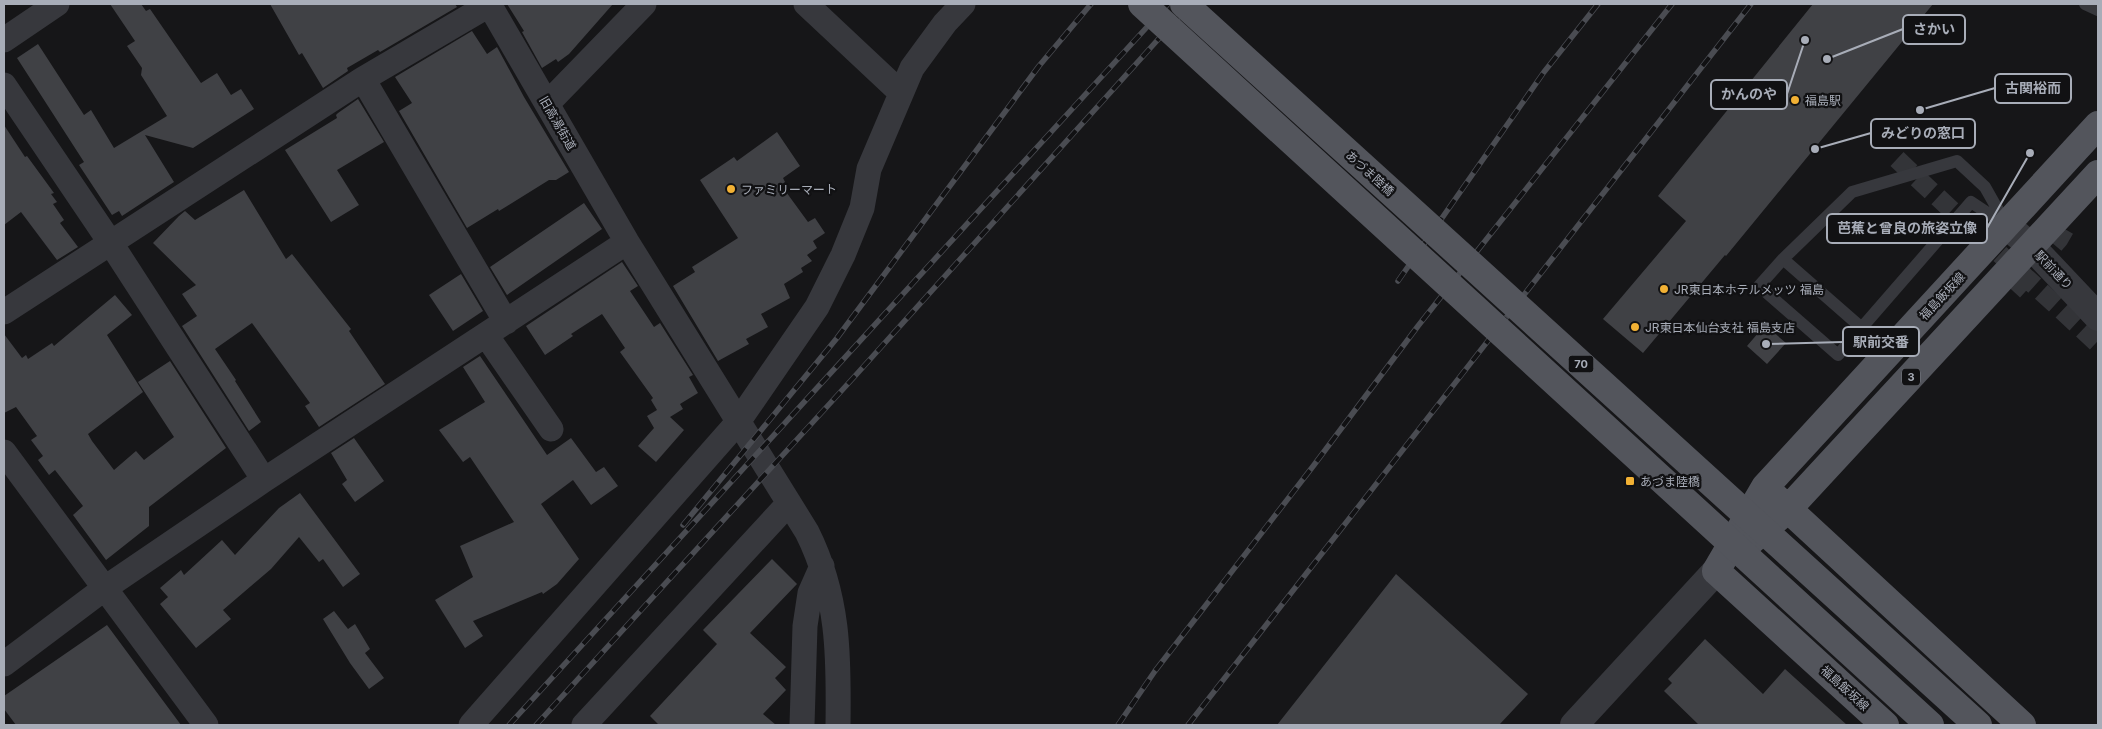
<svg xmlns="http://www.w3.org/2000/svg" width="2102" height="729" viewBox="0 0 2102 729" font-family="Inter,'Noto Sans JP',sans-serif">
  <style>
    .building { fill: #404145 }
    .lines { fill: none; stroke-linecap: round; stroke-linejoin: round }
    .pedestrian-tunnel { stroke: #333438; stroke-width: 19; stroke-dasharray: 19 9; stroke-linecap: butt }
    .service { stroke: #37383d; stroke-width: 12 }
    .minor { stroke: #37383d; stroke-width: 25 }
    .tertiary { stroke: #37383d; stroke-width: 28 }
    .primary { stroke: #53555c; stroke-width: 28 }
    .rail-casing { stroke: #4a4c52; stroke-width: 5.5 }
    .rail { stroke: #111113; stroke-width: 4; stroke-dasharray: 11; stroke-linecap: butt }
    .primary-bridge { stroke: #53555c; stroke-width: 28 }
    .poi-dot { fill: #f2b134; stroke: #111113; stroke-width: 2 }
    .labels { text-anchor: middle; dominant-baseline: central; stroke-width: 4.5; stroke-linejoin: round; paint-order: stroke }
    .shield { fill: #111113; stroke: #7b7e86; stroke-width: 1 }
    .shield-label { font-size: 11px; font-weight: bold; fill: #a8adb8 }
    .poi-label { font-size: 12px; fill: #a8adb8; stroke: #111113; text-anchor: start }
    .street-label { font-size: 12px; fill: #a8adb8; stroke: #111113 }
    .leader { fill: none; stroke: #a8adb8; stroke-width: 2 }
    .callout-dot { fill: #a8adb8; stroke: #111113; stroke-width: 2 }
    .callout { fill: #111113; stroke: #a8adb8; stroke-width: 2 }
    .callout-label { font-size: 14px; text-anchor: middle; font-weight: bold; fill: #a8adb8 }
  </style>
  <rect width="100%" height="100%" fill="#161618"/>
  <!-- building -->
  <path class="building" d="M110,4h31l5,7 4,-2 51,74 16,-10 14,22 10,-6 13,20 -61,39 -48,-13 29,47 -52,34 -3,-5 -7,4 -33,-50 5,-3 -67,-104 21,-14 46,71 7,-5 23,38 53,-32 -26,-41 1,-7 -15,-22 8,-5z
    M270,4h185l2,3 -77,45 -2,-2 -31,18 1,3 -25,17 -21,-35 -3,2z
    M507,4h106l-44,50 -11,8 -2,-3 -14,9 -20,-36 2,-1z
    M1813,4h120l-207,252 -1,-1 -82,98 -40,-34 83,-98 -28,-25z
    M472,31l15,23 10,-7 27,50 45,75 -13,8h-7l-50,31 -1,-2 -31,19 -68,-117 13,-8 -17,-26z
    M358,99l26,43 -47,28 22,35 -28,17 -46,-72 52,-32 -1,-3 2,-2z
    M4,125l21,32 2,-1 27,37 -3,1 6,8 -4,2 11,16 -4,3 18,24 -21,13 -36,-48 -17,13z
    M777,132l23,34 -17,12 2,4 -4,3 27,37 7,-4 10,15 -12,8 4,7 -10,7 5,6 -11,7 2,4 -19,12 6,14 -29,16 7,13 -22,12 3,5 -31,17 -45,-75 22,-14 -3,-5 46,-29 -38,-58 34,-23 3,4z
    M244,190l42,69 6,-5 59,75 -2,2 36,53 -66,43 -14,-21 5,-3 -58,-80 -37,26 21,31 -1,1 26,41 -12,9 -67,-105 15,-10 -15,-22 14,-9 -43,-42 26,-27 6,-5 10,9z
    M584,203l18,26 -95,66 -17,-28z
    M622,262l16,24 -8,5 24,36 6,-4 33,52 -4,2 9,16 -18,11 3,5 -13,8 14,13 -28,32 -18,-16 16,-18 -7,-12 10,-6 -6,-10 2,-2 -33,-46 5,-4 -23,-34 -31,20 2,2 -28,19 -19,-29z
    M461,274l22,37 -30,20 -24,-36z
    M115,295l17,20 -25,20 36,57 -55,42 4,7 22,29 22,-19 8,9 30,-23 -36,-55 32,-21 56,87 -77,59v19l-43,34 -33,-45 10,-9 -28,-36 -6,5 -11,-15 5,-4 -12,-16 6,-4 -21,-29 -12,6v-79l18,24 4,-3 2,4 24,-16 2,3z
    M1765,325l21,18 -19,21 -20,-18z
    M480,356l67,99 24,-17 25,34 8,-5 14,19 -27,19 -18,-25 -32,24 38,55 -22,25 -14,10 -1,-2 -69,29 10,15 -18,12 -30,-48 38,-23 -13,-31 54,-24 -44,-65 -7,5 -24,-32 46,-28 -22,-35z
    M354,438l30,43 -29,21 -13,-18 5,-4 -16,-27z
    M300,493l60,81 -17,13 -20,-28 -4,3 -20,-25 -28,32 -48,41 8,9 -35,29 -36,-44 8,-7 -8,-9 21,-18 3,5 38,-35 13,15 44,-47z
    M772,559l25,25 -47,49 36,34 -11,11 11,12 -23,24 13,11h-117l-9,-9 67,-72 -14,-14z
    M1396,574l132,120 -29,31h-222z
    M334,611l14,18 7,-5 15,25 -5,4 19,25 -15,11 -19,-26 -27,-44z
    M107,625l74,100h-165l-12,-16v-13z
    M1705,639l58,55 22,-25 62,56h-148l-35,-34 8,-8 -4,-4z"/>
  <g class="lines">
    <!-- pedestrian-tunnel -->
    <path class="pedestrian-tunnel" d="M1897,159c66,63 135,123 201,185
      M2036,266l23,-27 8,-14
      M2013,291l10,-11"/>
    <!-- service -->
    <path class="service" d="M2085,4l13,6
      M1957,161l28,26 22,39 -36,-24 -133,153 -79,-69 24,-27 69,-67z
      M1783,259l80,70"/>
    <!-- minor -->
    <path class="minor" d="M489,4l138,238 180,290c32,64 32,124 31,193
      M806,4l95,89
      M4,40l53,-36
      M363,79l143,243
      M4,85l106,157 154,238
      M547,104l97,-100
      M4,312l359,-233 126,-74
      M486,335l65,94
      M4,452l202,273
      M4,664l101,-76 159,-108 363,-238
      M471,725l267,-303 79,-115 26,-52 19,-47 7,-39 43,-101 33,-45 18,-19
      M584,725l205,-222
      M802,725l3,-99 5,-33 12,-27"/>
    <!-- tertiary -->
    <path class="tertiary" d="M2007,226l25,21 66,70
      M1574,725l142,-154"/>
    <!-- primary -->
    <path class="primary" d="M1775,497l247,228
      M1746,545l42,-36 310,-335
      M1716,571l49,-84 333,-362
      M1716,571l169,154"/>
    <defs>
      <path id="rail" d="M1398,281l146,-209 54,-68
        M683,525l154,-187 202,-272 52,-62
        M509,725l659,-721
        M536,725l319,-349 335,-372
        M1118,725l37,-54 159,-206 104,-139 254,-322
        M1188,725l563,-721"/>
    </defs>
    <!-- rail casing -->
    <use href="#rail" class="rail-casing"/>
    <!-- rail -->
    <use href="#rail" class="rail"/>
    <!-- primary-bridge -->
    <path class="primary-bridge" d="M1142,4l788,721
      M1184,4l794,721"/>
  </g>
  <!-- markers -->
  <g class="poi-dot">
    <circle cx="1795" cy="100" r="5"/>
    <circle cx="731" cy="189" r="5"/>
    <circle cx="1664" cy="289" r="5"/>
    <circle cx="1635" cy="327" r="5"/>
    <rect x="1625" y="476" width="10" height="10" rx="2.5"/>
  </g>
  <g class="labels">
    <!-- shield labels -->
    <g class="shield">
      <rect x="1568.5" y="355.5" width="25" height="17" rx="4"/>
      <rect x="1902" y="368.5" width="18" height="17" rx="4"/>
    </g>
    <g class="shield-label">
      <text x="1581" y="364">70</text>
      <text x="1911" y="377">3</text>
    </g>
    <!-- poi labels -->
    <g class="poi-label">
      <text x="1805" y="100">福島駅</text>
      <text x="741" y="189">ファミリーマート</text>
      <text x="1674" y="289">JR東日本ホテルメッツ 福島</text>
      <text x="1645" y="327">JR東日本仙台支社 福島支店</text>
      <text x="1640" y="481">あづま陸橋</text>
    </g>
    <!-- street labels -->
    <g class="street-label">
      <text transform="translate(558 123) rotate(60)">旧高湯街道</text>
      <text transform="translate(1370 173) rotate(42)">あづま陸橋</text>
      <text transform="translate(2054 270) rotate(46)">駅前通り</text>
      <text transform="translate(1942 296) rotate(-47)">福島飯坂線</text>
      <text transform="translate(1845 688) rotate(42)">福島飯坂線</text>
    </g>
  </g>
  <!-- callouts -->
  <path class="leader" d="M1827 59L1903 29M1920 110L1995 88M1805 40L1787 94M1815 149L1871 133M2030 153L1987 228M1766 344L1843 342"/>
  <g class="callout-dot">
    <circle cx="1827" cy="59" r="5"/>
    <circle cx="1920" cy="110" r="5"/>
    <circle cx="1805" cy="40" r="5"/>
    <circle cx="1815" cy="149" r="5"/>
    <circle cx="2030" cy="153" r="5"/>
    <circle cx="1766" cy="344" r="5"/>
  </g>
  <g class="callout">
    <rect x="1903" y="15" width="62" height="29" rx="5"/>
    <rect x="1995" y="74" width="76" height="29" rx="5"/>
    <rect x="1711" y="80" width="76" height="29" rx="5"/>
    <rect x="1871" y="119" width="104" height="29" rx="5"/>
    <rect x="1827" y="214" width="160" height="29" rx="5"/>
    <rect x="1843" y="327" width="76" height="29" rx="5"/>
  </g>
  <g class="callout-label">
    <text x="1934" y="34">さかい</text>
    <text x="2033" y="93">古関裕而</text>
    <text x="1749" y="99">かんのや</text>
    <text x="1923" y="138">みどりの窓口</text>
    <text x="1907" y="233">芭蕉と曾良の旅姿立像</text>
    <text x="1881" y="347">駅前交番</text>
  </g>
  <!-- border -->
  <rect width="2102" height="729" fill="none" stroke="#a8adb8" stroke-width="10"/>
</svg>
